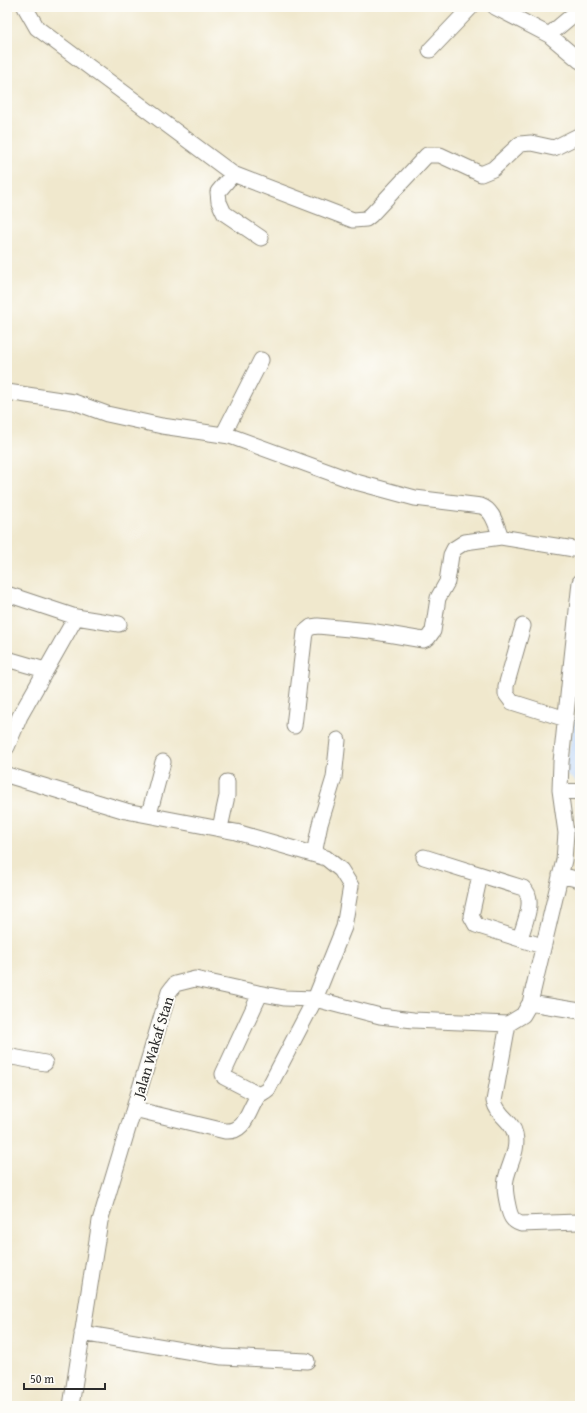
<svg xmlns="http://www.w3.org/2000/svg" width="587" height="1413" viewBox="0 0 587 1413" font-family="'Gentium Book Plus',serif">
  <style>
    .built { fill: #c8ddf9 }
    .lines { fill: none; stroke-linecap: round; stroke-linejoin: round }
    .minor-casing { stroke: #8e8a7c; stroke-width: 17 }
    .minor { stroke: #fff; stroke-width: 15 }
    .labels { text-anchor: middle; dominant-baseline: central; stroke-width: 4; stroke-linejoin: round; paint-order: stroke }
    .street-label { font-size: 15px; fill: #2b2b2b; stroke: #fdfcf7 }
  </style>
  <rect width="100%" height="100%" fill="#fdfcf7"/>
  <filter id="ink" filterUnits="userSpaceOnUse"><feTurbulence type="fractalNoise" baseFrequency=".025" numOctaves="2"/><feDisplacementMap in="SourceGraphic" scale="8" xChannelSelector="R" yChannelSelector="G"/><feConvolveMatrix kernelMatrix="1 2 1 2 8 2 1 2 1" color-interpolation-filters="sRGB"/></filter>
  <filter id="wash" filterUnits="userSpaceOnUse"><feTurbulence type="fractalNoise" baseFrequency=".012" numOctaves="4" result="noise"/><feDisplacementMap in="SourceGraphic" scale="16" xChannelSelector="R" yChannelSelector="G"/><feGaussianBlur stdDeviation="0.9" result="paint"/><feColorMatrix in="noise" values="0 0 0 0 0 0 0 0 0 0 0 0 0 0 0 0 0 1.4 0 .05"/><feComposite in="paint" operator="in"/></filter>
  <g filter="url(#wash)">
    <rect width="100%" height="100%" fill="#f0e8cd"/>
    <!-- built -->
    <path class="built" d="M580,686v98l-15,-10z"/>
  </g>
  <g filter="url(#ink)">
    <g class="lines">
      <defs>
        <path id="minor" d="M25,7l12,21 196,146 120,46 13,-1 5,-4 56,-60h13l41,19 12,-5 27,-25 11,-1 23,5 26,-13
          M495,7l54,28 31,26
          M549,35l31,-26
          M430,50l41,-43
          M233,174l-15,18 1,10 5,11 37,25
          M7,392l67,10 33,12 55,12 68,10 126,46 59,16 66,8c12,4 15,19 20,31l79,13
          M223,435l38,-75
          M7,594l69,23
          M523,626l-17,60v8l6,8 54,17
          M7,659l38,11
          M294,726l11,-94 6,-5 7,-1 52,5 53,9 5,-2 5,-7 5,-33 9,-16 4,-27 3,-6 11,-7 36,-5
          M7,747l13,-31 56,-99 43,7
          M7,775l119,36 110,21 90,26 15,12 10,16 -7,41 -29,72 -47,90c-3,3 -7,4 -10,7 -10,14 -12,37 -33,35l-91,-22
          M560,790l20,2
          M149,814l14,-52
          M220,828l7,-32v-14
          M314,854l6,-30 14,-46 4,-38
          M424,857l99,31c14,11 0,37 -3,51
          M480,875l-9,41 5,9 66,21
          M560,875l20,5
          M530,1003l50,8
          M508,1024l-14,77c4,16 18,19 21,33 4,16 -6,30 -9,45 -2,9 0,18 2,27 2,10 4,15 13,18l57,-2
          M7,1056l38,7
          M259,1095l-35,-18 -1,-3 37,-80
          M82,1333l140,24 85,4
          M71,1406l29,-185 69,-229 6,-8 20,-5 63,14 26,5 31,1 65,17 33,4 95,4 15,-9 7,-12 34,-143 2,-27 -6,-43 1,-28 19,-180"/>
      </defs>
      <!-- minor casing -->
      <use href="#minor" class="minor-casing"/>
      <!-- minor -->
      <use href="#minor" class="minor"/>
    </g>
  </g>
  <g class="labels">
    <!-- street labels -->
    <g class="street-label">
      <text transform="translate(153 1047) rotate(-73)">Jalan Wakaf Stan</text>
    </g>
  </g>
  <!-- margin -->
  <rect width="587" height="1413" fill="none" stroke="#fdfcf7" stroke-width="24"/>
  <!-- scale -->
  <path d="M24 1383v6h81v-6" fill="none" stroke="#2b2b2b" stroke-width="2"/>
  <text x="30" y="1383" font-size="12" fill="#2b2b2b" stroke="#fdfcf7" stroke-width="3" paint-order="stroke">50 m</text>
</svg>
